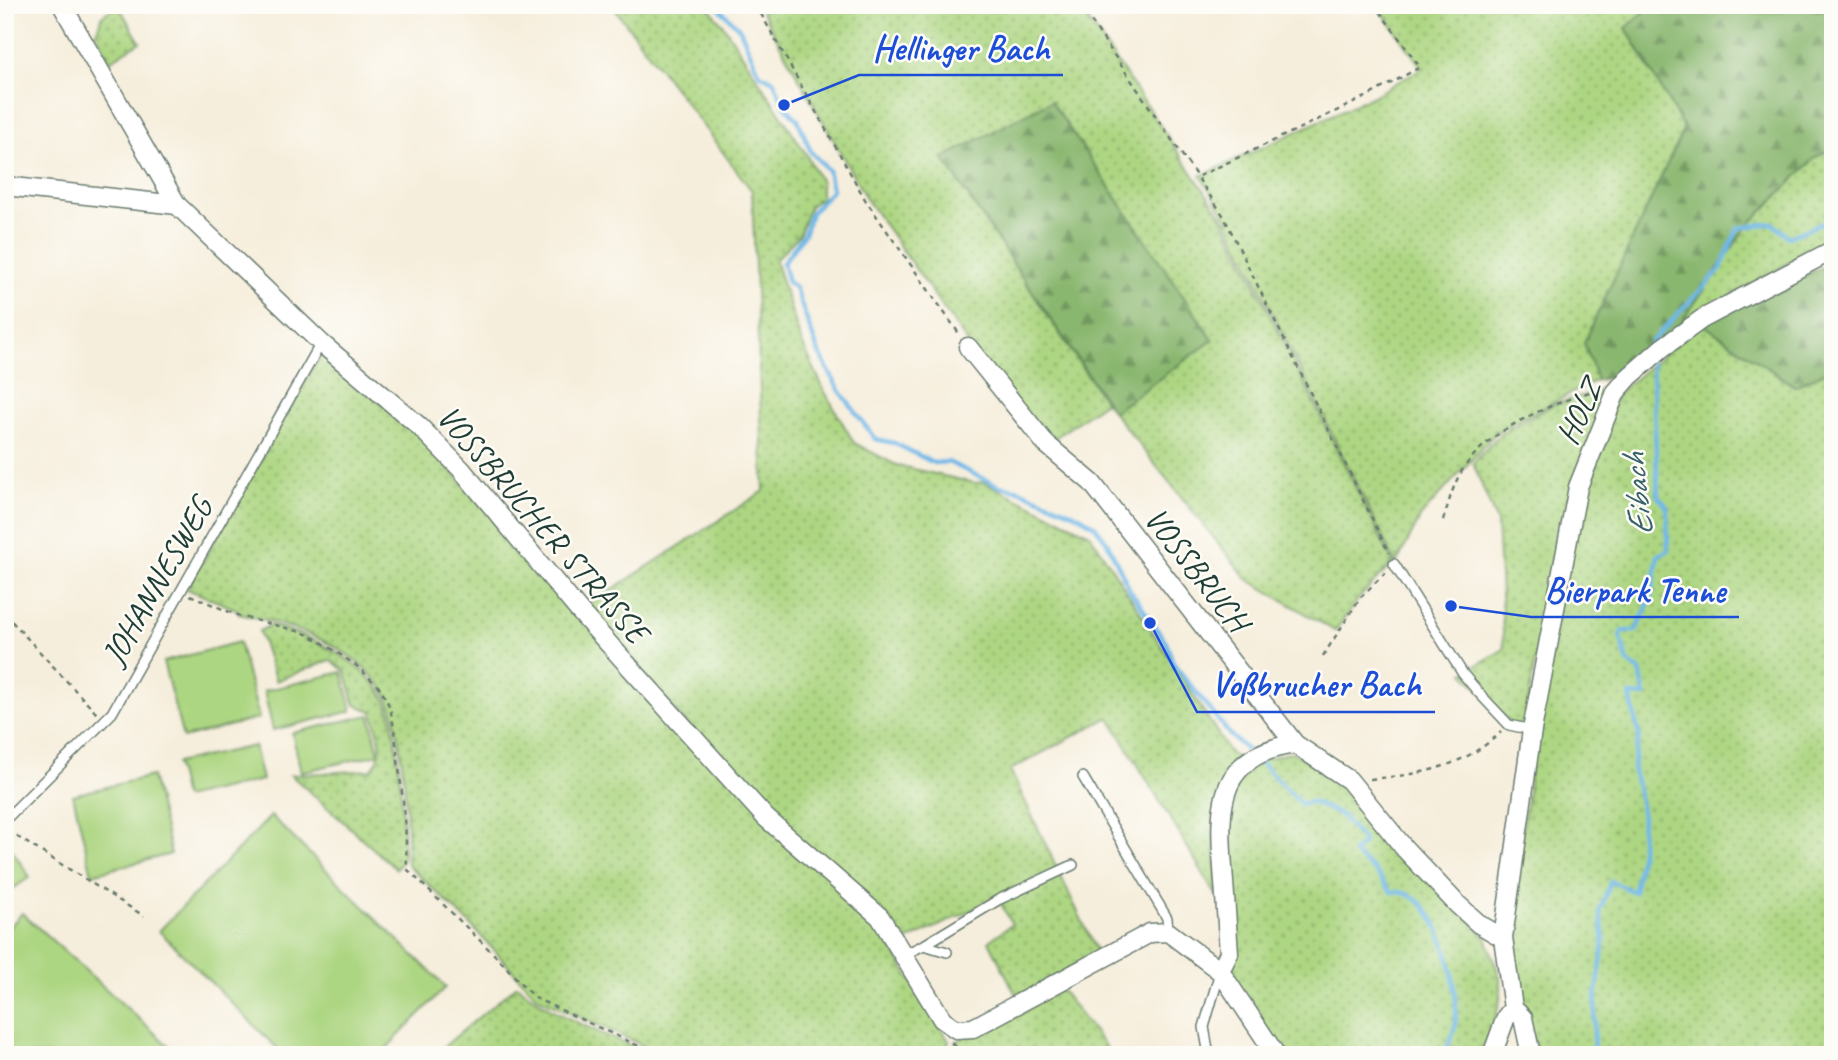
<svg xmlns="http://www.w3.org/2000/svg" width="1838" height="1060" viewBox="0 0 1838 1060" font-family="Caveat,sans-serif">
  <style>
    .grass { fill: url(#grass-dots); stroke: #668a5b; stroke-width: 2 }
    .forest { fill: url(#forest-firs); stroke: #547a52; stroke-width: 2 }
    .pitch { fill: #add682; stroke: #668a5b; stroke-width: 2 }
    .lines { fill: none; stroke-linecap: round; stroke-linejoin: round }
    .stream { stroke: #70b8e8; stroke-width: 4.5 }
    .service-casing { stroke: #6a7b6f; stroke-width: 12 }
    .minor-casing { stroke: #6a7b6f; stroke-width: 21 }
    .path { stroke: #6a7b6f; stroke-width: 2.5; stroke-dasharray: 5 5; stroke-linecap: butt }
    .service { stroke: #fff; stroke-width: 9 }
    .minor { stroke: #fff; stroke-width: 18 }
    .labels { text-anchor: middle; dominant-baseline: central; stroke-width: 5; stroke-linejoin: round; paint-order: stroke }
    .street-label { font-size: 33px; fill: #1f3d34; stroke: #fdfcf7 }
    .water-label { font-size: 35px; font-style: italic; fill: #37626a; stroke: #fdfcf7 }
    .leader { fill: none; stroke: #1d4ed8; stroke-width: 2.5 }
    .callout-dot { fill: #1d4ed8; stroke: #fdfcf7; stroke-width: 2.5 }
    .callout-label { font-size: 35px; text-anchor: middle; font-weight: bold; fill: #1d4ed8; stroke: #fdfcf7; stroke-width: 5; stroke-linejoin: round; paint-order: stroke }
  </style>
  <defs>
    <pattern id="grass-dots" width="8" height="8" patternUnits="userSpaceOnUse" patternTransform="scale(1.75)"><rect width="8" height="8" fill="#add682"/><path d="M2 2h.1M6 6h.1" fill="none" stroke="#8caf6b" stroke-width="1.8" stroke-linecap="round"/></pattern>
    <pattern id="forest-firs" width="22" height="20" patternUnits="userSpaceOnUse" patternTransform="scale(1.75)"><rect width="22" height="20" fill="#8ab770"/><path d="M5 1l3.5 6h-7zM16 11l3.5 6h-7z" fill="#70965d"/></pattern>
  </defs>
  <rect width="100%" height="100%" fill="#fdfcf7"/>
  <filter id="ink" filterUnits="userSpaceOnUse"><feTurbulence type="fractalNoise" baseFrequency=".0143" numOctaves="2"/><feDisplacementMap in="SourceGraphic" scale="14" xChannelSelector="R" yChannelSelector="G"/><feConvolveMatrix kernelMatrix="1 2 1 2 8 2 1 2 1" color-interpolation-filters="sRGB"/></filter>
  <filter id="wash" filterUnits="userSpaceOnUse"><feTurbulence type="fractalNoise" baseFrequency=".00686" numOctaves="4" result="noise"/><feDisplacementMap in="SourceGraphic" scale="28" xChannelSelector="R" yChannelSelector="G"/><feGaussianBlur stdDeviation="1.57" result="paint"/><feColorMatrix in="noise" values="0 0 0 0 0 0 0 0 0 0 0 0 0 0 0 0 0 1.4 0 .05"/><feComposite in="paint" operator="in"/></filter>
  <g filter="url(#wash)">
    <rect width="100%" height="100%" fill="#f6eedc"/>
    <!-- grass -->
    <path class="grass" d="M118,5l22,37 -30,19 -14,-28 6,-17z
      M612,5h95l17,21 82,128 15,28v16l-11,8 -11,29 -24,25 26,81 24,51 29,51 42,22 78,18 10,-1 106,52 140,219 10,7 -23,38 -4,25 5,75 -109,-181 -99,53 88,184 -81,43 -28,-56 23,-17 -14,-26 -96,45 -138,-134 -180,-201 180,-117 -12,-300z
      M758,5h320l143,210 172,348 -33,34 -25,34 -88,-52 -134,-167 99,-72 -269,-182 162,244 -57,41 -78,-97 -103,-146z
      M1377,5h275l-26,23 58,100 -99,215 12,37 -101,52 -75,84 -25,48 -173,-352 -22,-36 170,-79 51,-29z
      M1833,148v94l-38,17 -116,67 65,-96 72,-73z
      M1701,323l93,63 39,-18v687h-295l-19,-64 -9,-65 26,-197 44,-241 38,-95z
      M322,353l88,74 455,486 15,17 69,111 -6,14h-280l-126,-58 -68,-74 -62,-59c2,-37 -4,-146 -24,-175 -32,-45 -93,-65 -144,-75l-1,-4 -51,-21z
      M1600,390l10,3 -37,91 -23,87 -25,150 -8,5 -6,-2 -47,-51 40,-24 -7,-126 -24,-60 26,-28 54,-30z
      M271,625c40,12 88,33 112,70 16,25 21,133 20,165l-7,9 -105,-94 80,-5c17,-18 7,-37 1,-59l-17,-6 -10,-34 -15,-11 -54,21 -17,-50z
      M1293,752l51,33 142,152 14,41v22l-14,55h-206l-52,-85 1,-180 26,-29z
      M517,985c38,33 89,49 135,70h-218z
      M1059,987l53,68h-147l-10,-13z"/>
    <!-- forest -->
    <path class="forest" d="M1652,5h181v143l-17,9 -72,73 -65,96 -52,50 -30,4 -13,-37 100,-215 -58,-100z
      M1051,101l162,239 -100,72 -170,-254z
      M1833,262v106l-38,18 -94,-63z"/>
    <!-- pitch -->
    <path class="pitch" d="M239,642l20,76 -76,20 -20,-76z
      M342,672l10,39 -79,19 -9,-39z
      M370,715l9,39 -78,18 -9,-39z
      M254,746l8,34 -78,18 -8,-35z
      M152,776l19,78 -79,20 -19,-79z
      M271,816l175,171 -66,68h-96l-125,-124z
      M8,844l22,33 -25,17v-48z
      M22,913l157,142h-174v-123z"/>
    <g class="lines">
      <!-- stream -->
      <path class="stream" d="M716,5l24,24 17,39 3,6 14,7 10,24 14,15 13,32 17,18 4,20 -21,23 -7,21 -21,29 5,19 7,5 23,64 20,37 37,51 19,4 40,20 14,-1 51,24 20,4 59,25 17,11 12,16 23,48 36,52 7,21 57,72 21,19
        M1652,351l-1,-9 69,-72 18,-42 34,-5 17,14 44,-18
        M1257,759l44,45 11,-2 29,13 23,27 -11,11 22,18 16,21c50,-6 72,102 63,138 -2,8 -7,17 -11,25
        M1593,1055l3,-58 8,-56 -4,-31 11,-29 23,11 7,-40 1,-40 -9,-46 6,-30 -9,-41 15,1 -5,-25 -13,-10 -7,-26 3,-4h13l16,-35 6,-41 10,-4 -1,-44 -9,-11 -6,-133"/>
    </g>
  </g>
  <g filter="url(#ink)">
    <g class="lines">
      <defs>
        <path id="service" d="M1394,564l69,110 16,19 30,32 23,5
          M1083,777l84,141 1,14
          M5,820l107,-107 209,-370
          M924,945l74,-45 75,-35
          M903,955l21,-10 23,7
          M1209,1055l-5,-28 16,-55"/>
        <path id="minor" d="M62,5l115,200 144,138 98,83 42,43 119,143 186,206 114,99 62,102 14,10 17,-1 177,-95 18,-1 52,39 56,84
          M5,186l172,19
          M968,347l78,97 46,39 203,261 54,36 56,69 52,55 22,20 24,14
          M1220,971l9,-18c-2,-28 -4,-57 -6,-85 -5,-65 -4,-113 72,-124
          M1492,1055l14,-38 7,-9
          M1531,1055l-8,-37 -10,-10 -10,-70 29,-208 46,-243 38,-95 13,-15 33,-29 40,-29 131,-69"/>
      </defs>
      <!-- service casing -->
      <use href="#service" class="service-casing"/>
      <!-- minor casing -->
      <use href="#minor" class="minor-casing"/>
      <!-- path -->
      <path class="path" d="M756,5l110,196 94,134
        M1080,5l143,210 166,338
        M1199,176l169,-80 52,-29 -45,-62
        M1443,520c5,-14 9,-32 17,-46 27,-46 91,-70 139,-85
        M190,595l49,21 63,16 18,9 37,25 23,22 10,19 4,21 11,89 2,52 93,91 33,37 125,58
        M5,614l92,100
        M1323,656l37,-58 26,-26
        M1370,779c50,-4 94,-12 131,-47
        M8,831l136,85
        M953,1043l9,12
        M948,1055l5,-13"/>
      <!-- service -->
      <use href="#service" class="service"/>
      <!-- minor -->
      <use href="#minor" class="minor"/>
    </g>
  </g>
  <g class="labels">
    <!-- street labels -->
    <g class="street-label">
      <text transform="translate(1579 412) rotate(-65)">HOLZ</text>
      <text transform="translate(543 524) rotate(49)">VOSSBRUCHER STRASSE</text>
      <text transform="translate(1197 569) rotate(52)">VOSSBRUCH</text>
      <text transform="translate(157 581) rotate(-60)">JOHANNESWEG</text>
    </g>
    <!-- water labels -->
    <g class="water-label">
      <text transform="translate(1637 495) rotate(-96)">Eibach</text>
    </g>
  </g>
  <!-- callouts -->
  <path class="leader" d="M784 105L859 75H1063M1451 606L1531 617H1739M1150 623L1197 712H1435"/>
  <g class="callout-dot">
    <circle cx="784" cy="105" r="7"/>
    <circle cx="1451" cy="606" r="7"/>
    <circle cx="1150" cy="623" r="7"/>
  </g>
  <g class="callout-label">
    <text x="961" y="60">Hellinger Bach</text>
    <text x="1635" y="602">Bierpark Tenne</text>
    <text x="1316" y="696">Voßbrucher Bach</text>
  </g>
  <!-- margin -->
  <rect width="1838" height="1060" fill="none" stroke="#fdfcf7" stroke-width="28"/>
</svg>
